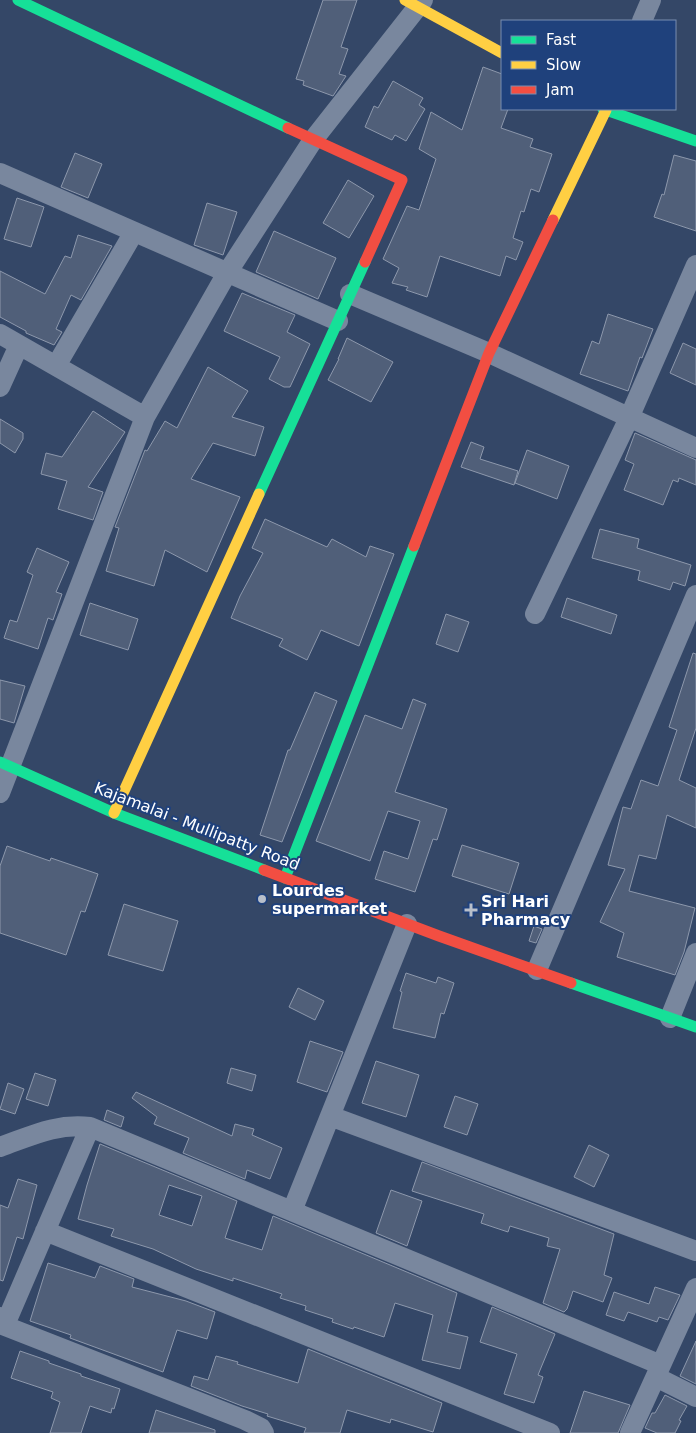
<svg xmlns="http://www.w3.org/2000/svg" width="696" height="1433" viewBox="0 0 696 1433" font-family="'DejaVu Sans',sans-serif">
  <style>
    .building { fill: #505f79; stroke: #8d98ac; fill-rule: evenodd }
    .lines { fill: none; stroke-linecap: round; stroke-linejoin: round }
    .street { stroke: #79879e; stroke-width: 20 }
    .fast { stroke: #16e098; stroke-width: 11 }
    .slow { stroke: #ffcf43; stroke-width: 11 }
    .jam { stroke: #f24e42; stroke-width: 11 }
    .poi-dot { fill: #b8bfca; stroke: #1f417c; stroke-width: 2 }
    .labels { text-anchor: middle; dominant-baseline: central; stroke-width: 4; stroke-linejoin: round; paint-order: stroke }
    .street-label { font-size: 16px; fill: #fff; stroke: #1f417c }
    .poi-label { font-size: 16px; font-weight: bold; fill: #fff; stroke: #1f417c; text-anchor: start }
  </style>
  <rect width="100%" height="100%" fill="#344767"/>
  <!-- building -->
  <path class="building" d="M323,0h34l-16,47 7,2 -9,25 7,2 -13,20 -30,-11 1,-4 -8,-2z
    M483,67l19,7v35h6l-7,19 32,11 -3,8 22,7 -13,38 -8,-3 -7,23 -3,-1 -8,27 10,4 -7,18 -10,-4 -6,20 -60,-20 -13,41 -21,-7 2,-3 -16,-4 7,-15 -16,-9 24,-53 12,4 17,-51 -17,-10 12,-37 31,18z
    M393,81l30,17 -4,7 6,4 -19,32 -11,-6 -3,5 -27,-13 9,-21 4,2z
    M75,153l27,11 -14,34 -27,-11z
    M674,155l22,6v70l-42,-14 8,-23 2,1z
    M348,180l26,16 -25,42 -26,-15z
    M17,198l27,9 -13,40 -27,-8z
    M207,203l30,9 -14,43 -29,-10z
    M274,231l62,27 -18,41 -62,-27z
    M78,235l34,11 -31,54 -10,-5 -15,34 6,3 -8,13 -28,-12v-2l-26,-14v-46l45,23 20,-38 6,2z
    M242,293l53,22 -8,17 23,12 -20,43h-6l-15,-8 11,-22 -56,-26z
    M608,314l45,15 -11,29 -2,-1 -12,34 -48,-17 12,-33 7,3z
    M347,338l46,24 -22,40 -43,-22 11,-21h-1z
    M683,343l13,6v36l-26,-12z
    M208,367l40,24 -16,26 32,10 -9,29 -42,-13 -22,36 49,18 -33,75 -42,-22 -11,36 -48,-15 13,-43 -4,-1 30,-77 2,1 18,-30 12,7z
    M93,411l32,21 -37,55 15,5 -10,28 -35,-11 9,-28 -26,-7 5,-21 16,4z
    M0,419l23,14v6l-8,14 -15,-10z
    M635,433l61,27v25l-17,-7 -1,4 -5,-2 -10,25 -39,-15 10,-26 -9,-4z
    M471,442l13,5 -4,12 38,12 -4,14 -53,-18z
    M527,450l42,16 -12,33 -42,-16z
    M265,519l62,28 5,-8 34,18 4,-11 24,8 -35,92 -38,-16 -14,30 -28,-14 4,-7 -52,-21 9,-22 23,-43 -11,-5z
    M600,529l39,10 -2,9 54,17 -6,21 -12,-4 -3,8 -32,-10 2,-9 -48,-13z
    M37,548l32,14 -13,30 6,2 -9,26 -5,-2 -10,31 -34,-11 6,-18 7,2 16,-47 -6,-3z
    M567,598l50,17 -6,19 -50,-17z
    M90,603l48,16 -10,31 -48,-15z
    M446,614l23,8 -11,30 -22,-8z
    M693,653l3,1v74l-17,52 17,8v40l-29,-13 -11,44 -17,-4 -10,36 66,17 -11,44 -9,23 -58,-18 7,-24 -24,-11 25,-53 -17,-4 15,-58 8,2 10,-29 17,6 19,-56 -8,-3z
    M0,680l25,6 -11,37 -14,-4z
    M315,692l22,9 -55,141 -22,-7 28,-85h2z
    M413,699l13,5 -31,88 52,17 -10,31 -4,-1 -18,53 -40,-13 9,-28 24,8 12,-38 -32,-10 -18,50 -54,-20 49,-126 37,14z
    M462,845l57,18 -10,31 -57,-18z
    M7,846l43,15 1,-3 47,16 -13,38 -4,-1 -15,44 -66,-22v-67z
    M124,904l54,17 -15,50 -55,-16z
    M534,926l8,3 -6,14 -7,-2z
    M406,973l30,10 2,-6 16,6 -10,31 -3,-1 -6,25 -42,-10 9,-36 -2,-1z
    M298,988l26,13 -9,19 -26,-13z
    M310,1041l33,11 -16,40 -30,-10z
    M376,1061l43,14 -13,42 -44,-14z
    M231,1068l25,7 -4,16 -25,-8z
    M35,1073l21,7 -8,26 -22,-7z
    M8,1083l16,6 -9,25 -15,-5z
    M136,1092l96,44 3,-12 19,5 -2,6 30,13 -12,31 -23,-9 -2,9 -62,-26 6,-15 -35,-14 3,-7 -25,-19z
    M455,1096l23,8 -11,31 -23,-8z
    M107,1110l17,7 -3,10 -17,-7z
    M100,1144l137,57 -12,37 37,12 11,-34 184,77 -10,39 21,5 -8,32 -38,-9 11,-45 -38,-12 -11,34 -30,-10 -1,2 -21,-7 1,-3 -28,-9 1,-4 -26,-8 2,-4 -49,-16v3l-37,-12 -43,-20 -42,-13 3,-7 -36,-10 9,-34zM169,1185l33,11 -10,30 -33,-11z
    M589,1145l20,10 -15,32 -20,-10z
    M422,1162l192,72 -10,41 8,3 -9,24 -30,-11 -6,18 -3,3 -21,-9 17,-54 -13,-3 2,-8 -39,-12 -2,6 -27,-9 3,-9 -72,-23z
    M18,1179l19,6 -14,54 -6,-2 -14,44 -3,-1v-75l8,3z
    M391,1190l31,11 -15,45 -31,-13z
    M48,1263l47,15 5,-12 34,13 -2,8 54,14 29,11 -8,27 -30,-9 -14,42 -93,-34 1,-3 -41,-14z
    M655,1287l25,8 -12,25 -9,-3 -2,5 -29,-10 -4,9 -18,-6 8,-23 35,12z
    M492,1307l63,27 -17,41 5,2 -9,26 -30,-9 13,-40 -37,-12z
    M696,1341v43l-16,-8z
    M308,1349l134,54 -9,29 -42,-13 -1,4 -43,-13 -7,23h-36l2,-5 -39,-12 1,-2 -26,-8 -51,-20 3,-10 14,4 8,-24 22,6 -1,2 61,19z
    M20,1351l29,10v2l32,11v2l39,13 -6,20 -2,-1 -1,5 -21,-7 -9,27h-31l10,-31 -9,-4 2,-6 -42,-14z
    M584,1391l46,14 -12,28h-48z
    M665,1395l22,11 -8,14 2,1 -6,12h-18l-12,-5 7,-15h3z
    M156,1410l59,20v3h-66z"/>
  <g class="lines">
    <!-- street -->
    <path class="street" d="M642,21l9,-21
      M0,173l338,148
      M350,294l139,59 207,95
      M0,334l145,83
      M56,366l78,-134
      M0,387l19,-42
      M535,614l94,-196 67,-153
      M0,793l145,-376 82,-144 86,-133 110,-140
      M537,970l159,-375
      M670,1018l26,-65
      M330,1116l366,135
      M90,1127l571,238
      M0,1147c31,-11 56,-24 90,-20l-83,193 -7,-3
      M292,1211l115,-287
      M45,1231l505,202
      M5,1326l240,94 16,8 3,5
      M656,1377l40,20
      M630,1433l66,-145"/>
    <!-- fast -->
    <path class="fast" d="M18,0l270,128
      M603,109l93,32
      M259,494l106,-232
      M0,762l114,51 150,57
      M285,878l129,-332
      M571,983l125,44"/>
    <!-- slow -->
    <path class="slow" d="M405,0l97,53
      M553,220l53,-110
      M114,813l145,-319"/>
    <!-- jam -->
    <path class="jam" d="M288,128l114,52 -37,82
      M414,546l75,-193 64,-133
      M264,870l175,66 132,47"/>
  </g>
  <!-- markers -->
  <g class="poi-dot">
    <circle cx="262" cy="899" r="5"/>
    <path d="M468.5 902.5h5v5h5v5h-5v5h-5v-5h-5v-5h5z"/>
  </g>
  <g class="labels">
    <!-- street labels -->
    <g class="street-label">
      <text transform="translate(197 826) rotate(21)">Kajamalai - Mullipatty Road</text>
    </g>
    <!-- poi labels -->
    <g class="poi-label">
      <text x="272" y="890">Lourdes<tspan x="272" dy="18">supermarket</tspan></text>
      <text x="481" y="901">Sri Hari<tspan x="481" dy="18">Pharmacy</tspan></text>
    </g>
  </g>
  <!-- legend -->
  <rect x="501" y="20" width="175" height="90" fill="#1f417c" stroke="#798db0"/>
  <rect x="511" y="36" width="25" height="8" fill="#16e098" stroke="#798db0"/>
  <text x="546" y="45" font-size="15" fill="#ffffff">Fast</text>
  <rect x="511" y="61" width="25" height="8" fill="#ffcf43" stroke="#798db0"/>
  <text x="546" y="70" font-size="15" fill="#ffffff">Slow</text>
  <rect x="511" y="86" width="25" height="8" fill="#f24e42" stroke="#798db0"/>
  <text x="546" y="95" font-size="15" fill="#ffffff">Jam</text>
</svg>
